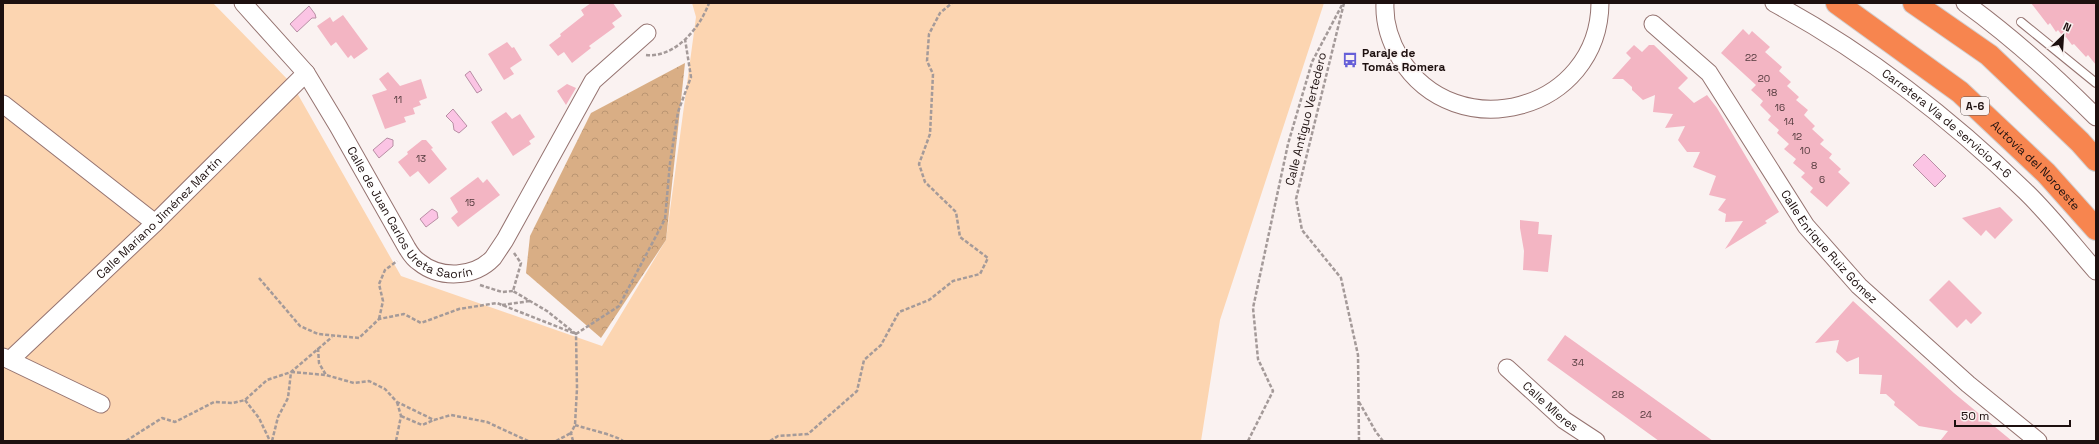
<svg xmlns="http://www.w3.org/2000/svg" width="2099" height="444" viewBox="0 0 2099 444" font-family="'Space Grotesk',sans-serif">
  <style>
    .green { fill: #fcd5b1 }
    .forest { fill: url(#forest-crowns) }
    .water { fill: #fbc4e4; stroke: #b88ea4 }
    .building { fill: #f3b5c3 }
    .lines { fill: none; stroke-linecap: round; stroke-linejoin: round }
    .lane-casing { stroke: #957370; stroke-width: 10 }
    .street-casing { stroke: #957370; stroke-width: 19 }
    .highway-casing { stroke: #d2cfcf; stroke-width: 24 }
    .path { stroke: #a49a99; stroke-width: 2.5; stroke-dasharray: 4 2; stroke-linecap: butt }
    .lane { stroke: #fff; stroke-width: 8 }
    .street { stroke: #fff; stroke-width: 17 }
    .highway { stroke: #f7854f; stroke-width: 22 }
    .labels { text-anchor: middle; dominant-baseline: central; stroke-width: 3; stroke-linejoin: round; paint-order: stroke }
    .number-label { font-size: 10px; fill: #52393c }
    .shield { fill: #faf2f1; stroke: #5f5453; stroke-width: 1 }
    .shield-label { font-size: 11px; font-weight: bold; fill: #1d100f }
    .poi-label { font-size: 12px; font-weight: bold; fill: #1d100f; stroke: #faf2f1; text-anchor: start }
    .street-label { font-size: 12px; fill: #1d100f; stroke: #faf2f1 }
  </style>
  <defs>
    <pattern id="forest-crowns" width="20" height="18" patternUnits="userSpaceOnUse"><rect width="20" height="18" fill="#d9ae85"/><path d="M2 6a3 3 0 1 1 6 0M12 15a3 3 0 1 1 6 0" fill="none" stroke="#ba9572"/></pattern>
  </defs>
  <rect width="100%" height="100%" fill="#faf2f1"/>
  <!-- green -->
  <path class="green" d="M3,3h210l79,81 109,192 201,70 64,-106 30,-223 -4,-14h632l-104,317 -19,121h-1198z"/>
  <!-- forest -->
  <path class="forest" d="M685,63l-19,177 -65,98 -75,-65 4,-37 61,-123z"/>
  <!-- water -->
  <path class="water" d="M309,6l6,8 1,4h-4l-15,14 -7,-8z
    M470,71l12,19 -5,3 -12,-18z
    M453,109l14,17 -8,7 -5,-3 -1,-7 -7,-7z
    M387,138l6,2v6l-14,12 -6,-8z
    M1924,154l22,22 -11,11 -22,-22z
    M432,209l5,3 1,6 -12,9 -6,-8z"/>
  <!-- building -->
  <path class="building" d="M591,3h22l9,13 -10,7 3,4 -26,19 2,2 -19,15 -8,-11 -6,4 -9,-11 12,-9 -1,-2 24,-19 -3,-5z
    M2031,3h65v62l-8,-10 -2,2 -12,-13 -2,1 -6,-8 -2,1 -6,-8 -2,2 -6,-9 -2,2z
    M343,15l25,34 -14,10 -3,-4 -3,3 -12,-16 -5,4 -14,-20 13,-9 3,5z
    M1743,29l6,6 3,-4 18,16 -5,5 17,15 -3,4 12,11 -4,4 12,11 -3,3 12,10 -4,5 11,11 -3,3 12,11 -4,4 12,10 -3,4 12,11 -3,3 12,11 -23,24 -17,-15 3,-4 -12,-11 4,-4 -12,-10 3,-4 -12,-10 5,-5 -12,-11 2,-3 -11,-10 3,-4 -11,-11 3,-4 -12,-11 5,-5 -35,-32z
    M507,42l5,6 2,-1 8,13 -12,8 4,6 -10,6 -16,-26z
    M1634,45l8,7 7,-7h5l34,33 -10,10 16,15 13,-8 10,13 62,104 -14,9 2,2 -42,26 18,-28 -18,1 1,-8 -8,-4 8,-11 -17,-4 7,-19 -23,-9 7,-15h-13l-9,-12 7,-14 -20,2 8,-14 -20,-2 2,-17 -12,5 -11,-10v-3l-9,-8h-11l19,-21 -5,-5z
    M388,72l12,14 21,-7 6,19 -8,3 2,4 -8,3 2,6 -11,3 2,5 -21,7 -13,-34 15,-5 -8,-11z
    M567,84l9,4 -10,17 -9,-14z
    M506,112l6,7 8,-5 15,23 -6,4 2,3 -18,12 -22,-34z
    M422,140h4l7,8 -2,1 16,20 -18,15 -11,-13 -8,6 -12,-15 10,-8 -1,-2z
    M478,177l5,6 4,-4 13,16 -42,32 -7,-9 7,-6 -8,-14z
    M2000,207l13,13 -18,19 -9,-9 -5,6 -19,-18z
    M1520,220l19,2 -1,12 14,1 -4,37 -25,-2 1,-19 -4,-23z
    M1949,280l33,33 -11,11 -5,-5 -9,9 -28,-28z
    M1853,301l101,92 58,48h-72l8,-10 -29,-5 -25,-21 1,-3 -9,-8h-6l2,-19 -23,-1v-17l-12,5 -11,-10 3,-12 -24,3z
    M1565,335l112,80 36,26h-54l-18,-13 -94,-68z"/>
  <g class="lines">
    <defs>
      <path id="lane" d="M2021,22l75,61"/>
      <g id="street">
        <path id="s1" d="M243,3l63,70 32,53 69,122c3,5 7,11 12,14 21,17 55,16 74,-4 4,-6 8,-12 12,-18l88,-159 54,-48"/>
        <path d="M1385,3c-1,20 5,38 15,55 56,91 199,53 200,-55"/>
        <path id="s2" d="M1774,3c92,50 177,116 251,188 26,25 48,54 71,80"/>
        <path d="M1965,3c47,34 90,73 131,114"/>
        <path id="s3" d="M1653,24l56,49 97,153 53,60 109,98 70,57"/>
        <path d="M3,104l152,119"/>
        <path d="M3,357l98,47"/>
        <path id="s4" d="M10,360l145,-137 151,-150"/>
        <path id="s5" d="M1507,368l57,52 32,21"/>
      </g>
      <g id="highway">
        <path id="s6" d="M1837,3l123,89 86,81 50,56"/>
        <path d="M1914,3l75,52 91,87 16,18"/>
      </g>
    </defs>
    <!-- lane casing -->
    <use href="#lane" class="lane-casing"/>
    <!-- street casing -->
    <use href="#street" class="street-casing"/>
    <!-- highway casing -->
    <use href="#highway" class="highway-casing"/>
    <!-- path -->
    <path class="path" d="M1344,3l-48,196 6,31 39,48 17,77 1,86
      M646,55c29,3 54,-27 63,-52
      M514,253l7,10 -8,28 34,20 29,23 1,54 -2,37 -4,8 2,8
      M259,278l41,48 18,8 41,4 20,-19 25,-5 17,9 38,-14 38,-6 79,31 43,-28 46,-87 5,-56 8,-51 13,-35 -6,-38
      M480,285l22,7 11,-1
      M502,305l28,-4
      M379,319l4,-18 -4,-17 6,-14 12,-9
      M318,348l1,15 7,12
      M291,372l35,3 28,8 15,-2 16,8 12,13 37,18 17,-5 36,7 41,19
      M245,400l14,18 11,23
      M1359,402l17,30 7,9
      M401,416l21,9 12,-5
      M575,425c12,4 40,10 48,16
      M126,441l36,-23 13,4 39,-20 19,1 12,-3 22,-20 24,-8 41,-35
      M272,441l6,-24 10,-19 3,-26
      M396,441l5,-25 -4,-14
      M556,441l15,-8
      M770,441l8,-5 30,-2 49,-43 7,-31 17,-15 18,-33 30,-12 24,-19 27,-7 8,-16 -28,-21 -4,-25 -31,-30 -6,-18 11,-30 3,-60 -6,-13 2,-27 11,-21 12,-10
      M1248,441l25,-50 -15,-32 -5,-51 35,-164 24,-82 31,-59"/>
    <!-- lane -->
    <use href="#lane" class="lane"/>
    <!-- street -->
    <use href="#street" class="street"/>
    <!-- highway -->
    <use href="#highway" class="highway"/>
  </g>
  <!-- icons -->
  <defs>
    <symbol id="bus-bare" viewBox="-9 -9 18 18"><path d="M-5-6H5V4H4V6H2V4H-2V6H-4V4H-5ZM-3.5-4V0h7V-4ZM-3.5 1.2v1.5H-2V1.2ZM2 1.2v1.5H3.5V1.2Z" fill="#665fd8" stroke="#faf2f1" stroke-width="2.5" paint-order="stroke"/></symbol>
  </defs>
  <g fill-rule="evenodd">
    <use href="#bus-bare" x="1339" y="49" width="22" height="22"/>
  </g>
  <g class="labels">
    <!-- number labels -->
    <g class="number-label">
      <text x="1751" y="57">22</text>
      <text x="1764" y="78">20</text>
      <text x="1772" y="92">18</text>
      <text x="398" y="99">11</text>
      <text x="1780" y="107">16</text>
      <text x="1789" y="121">14</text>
      <text x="1797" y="136">12</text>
      <text x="1805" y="150">10</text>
      <text x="421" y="158">13</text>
      <text x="1814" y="165">8</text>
      <text x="1822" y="179">6</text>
      <text x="470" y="202">15</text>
      <text x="1578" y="362">34</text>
      <text x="1618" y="394">28</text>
      <text x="1646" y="414">24</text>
    </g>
    <!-- shield labels -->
    <rect class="shield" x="1961" y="97" width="28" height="18" rx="3"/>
    <g class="shield-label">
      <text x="1975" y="106">A-6</text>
    </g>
    <!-- poi labels -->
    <g class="poi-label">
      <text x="1362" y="53">Paraje de<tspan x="1362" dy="14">Tomás Romera</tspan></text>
    </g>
    <!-- street labels -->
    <g class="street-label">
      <text transform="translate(1306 119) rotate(-76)">Calle Antiguo Vertedero</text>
      <text stroke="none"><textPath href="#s2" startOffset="211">Carretera Vía de servicio A-6</textPath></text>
      <text stroke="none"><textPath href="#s6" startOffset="257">Autovía del Noroeste</textPath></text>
      <text stroke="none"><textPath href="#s1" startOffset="276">Calle de Juan Carlos Ureta Saorín</textPath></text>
      <text stroke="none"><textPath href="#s4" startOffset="206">Calle Mariano Jiménez Martín</textPath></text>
      <text stroke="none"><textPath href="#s3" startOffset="286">Calle Enrique Ruiz Gómez</textPath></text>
      <text stroke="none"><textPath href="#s5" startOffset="58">Calle Mieres</textPath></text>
    </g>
  </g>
  <!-- border -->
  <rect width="2099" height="444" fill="none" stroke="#1d100f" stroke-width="8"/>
  <!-- north arrow -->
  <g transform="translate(2063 36) rotate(25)" stroke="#faf2f1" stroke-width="3" paint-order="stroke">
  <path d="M0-3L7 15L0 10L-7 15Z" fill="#1d100f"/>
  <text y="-6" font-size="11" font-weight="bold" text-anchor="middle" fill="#1d100f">N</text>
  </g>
  <!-- scale -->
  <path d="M1955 420v6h115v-6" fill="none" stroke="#1d100f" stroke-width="2"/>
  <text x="1961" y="420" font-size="12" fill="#1d100f" stroke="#faf2f1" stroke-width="3" paint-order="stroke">50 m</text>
</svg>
